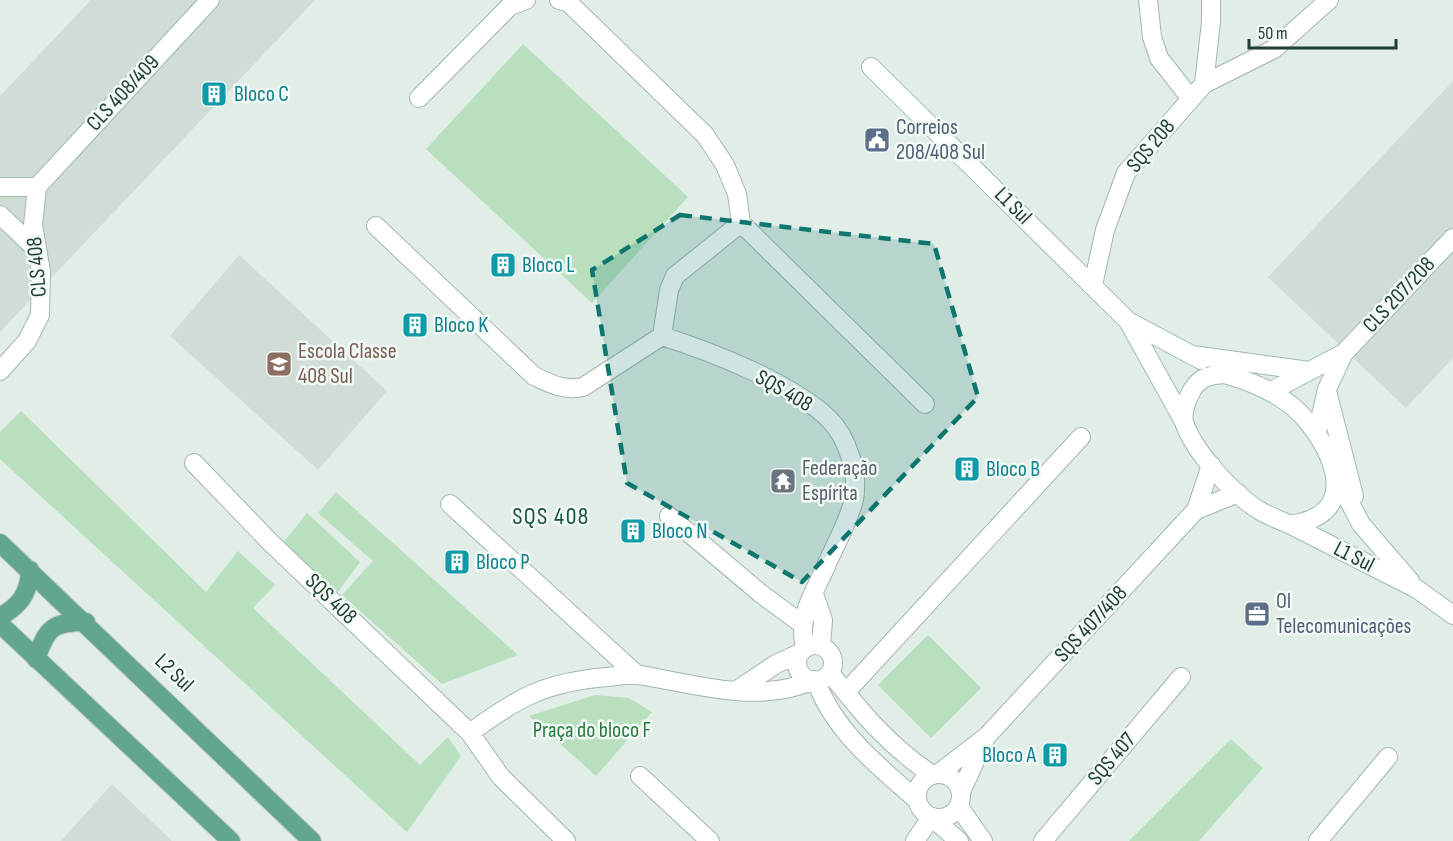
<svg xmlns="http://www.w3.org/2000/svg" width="1453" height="841" viewBox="0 0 1453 841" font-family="'Sofia Sans Condensed',sans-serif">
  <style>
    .built { fill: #cfddd5 }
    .green { fill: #b8e0bf }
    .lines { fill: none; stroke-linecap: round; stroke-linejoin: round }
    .street-casing { stroke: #a3b5ae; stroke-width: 20 }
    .secondary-casing { stroke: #9ebaae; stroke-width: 20 }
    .primary-casing { stroke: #c1c9c6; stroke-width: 20 }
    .street { stroke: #fff; stroke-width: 18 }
    .secondary { stroke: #fff; stroke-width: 18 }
    .primary { stroke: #62a68e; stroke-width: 18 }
    .marked { fill: #0f766e; fill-opacity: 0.2; stroke: #0f766e; stroke-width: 4.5; stroke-dasharray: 12 8; stroke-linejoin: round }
    .labels { text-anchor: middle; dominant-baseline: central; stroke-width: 5; stroke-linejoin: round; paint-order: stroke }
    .street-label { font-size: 22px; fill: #203f34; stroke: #f2f9f5 }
    .culture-label { font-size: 22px; fill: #0d838f; stroke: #f2f9f5; text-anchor: start }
    .service-label { font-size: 22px; fill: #4e5e75; stroke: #f2f9f5; text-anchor: start }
    .education-label { font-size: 22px; fill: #785e54; stroke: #f2f9f5; text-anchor: start }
    .worship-label { font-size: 22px; fill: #5b616d; stroke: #f2f9f5; text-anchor: start }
    .park-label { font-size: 22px; fill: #267a3f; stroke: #f2f9f5 }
    .neighbourhood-label { font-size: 24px; letter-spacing: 1.5px; fill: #1a5340; stroke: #f2f9f5 }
  </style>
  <rect width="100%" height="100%" fill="#e1ede7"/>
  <!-- built -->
  <path class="built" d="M91,0h224l-315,332v-236z
    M1453,81v277l-47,50 -138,-131z
    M239,255l148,136 -69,79 -148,-134z
    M112,784l60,57h-111z"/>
  <!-- green -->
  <path class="green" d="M523,44l165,153 -96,106 -166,-154z
    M21,411l185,181 32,-41 37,34 -22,23 167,157 28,-28 13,19 -54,76 -407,-373v-27z
    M336,492l182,163 -76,29 -100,-89 31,-34 -55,-48z
    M307,513l53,49 -22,30 -55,-49z
    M928,635l53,53 -50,50 -53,-53z
    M595,695l34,3 23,14 -56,64 -67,-60z
    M1231,739l32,29 -64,73h-70z"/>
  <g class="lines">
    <defs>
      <path id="street" d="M559,0l10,3 136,132 20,30 12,29 4,29
        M1148,0l4,37 7,21 32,41
        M1204,84l7,-62v-22
        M419,98l91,-92 16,-6
        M376,226l158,150c17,8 30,15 49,11l79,-51c50,16 130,47 167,83 18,18 30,54 25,80 -5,22 -19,46 -28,67 -12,28 -29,50 -21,81
        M1093,285l12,-55 21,-57 78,-89 70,-35 55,-49
        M662,336l7,-46 6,-14 66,-53 184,181
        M194,463l76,79 200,191c48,-36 76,-51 137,-56 10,-1 22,-3 32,-2 58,9 118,30 175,5
        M450,504l187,171
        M1196,510l42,-17
        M669,516l91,77 42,31
        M814,594l9,26 -2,25
        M797 663a18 18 0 1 1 36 0a18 18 0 1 1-36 0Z
        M830,673c32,40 58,72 101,101
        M816,681c18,50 62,85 101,119
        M737,690l39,-26 24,-11
        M846,692l235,-255
        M470,733l31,44 65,64
        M939,773l47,-36 210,-227 15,-45
        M917 796a22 22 0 1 1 44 0a22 22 0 1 1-44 0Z
        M640,776l70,65
        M961,792l25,-55
        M959,807l24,34
        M915,841l16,-24 28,24
        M1043,841l138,-164
        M1318,841l70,-84"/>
      <path id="secondary" d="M871,67l257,254 55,99
        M0,187h37
        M37,187l173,-187
        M0,215l35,33
        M1128,321l73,39
        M1192,355l117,16
        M0,371l27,-30 13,-26 1,-43 -8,-47 4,-38
        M1225,374c25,7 47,16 67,32 27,22 70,89 22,112 -7,4 -16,5 -23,7 -9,-4 -20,-8 -29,-13 -28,-16 -68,-60 -78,-90 -2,-7 2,-20 5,-26 8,-18 18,-21 36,-22z
        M1271,391l73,-38
        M1328,395l26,101
        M1317,433l10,-44 17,-36 109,-115
        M1336,476l25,48 49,57
        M1291,525l126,64 36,26"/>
      <path id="primary" d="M0,543l312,298
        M0,617c20,-12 29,-23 30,-47
        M0,624l231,217
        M36,659c11,-31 16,-37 50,-37"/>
    </defs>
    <!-- street casing -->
    <use href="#street" class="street-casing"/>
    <!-- secondary casing -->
    <use href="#secondary" class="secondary-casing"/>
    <!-- primary casing -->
    <use href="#primary" class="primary-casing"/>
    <!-- street -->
    <use href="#street" class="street"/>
    <!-- secondary -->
    <use href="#secondary" class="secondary"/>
    <!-- primary -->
    <use href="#primary" class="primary"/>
  </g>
  <!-- marked area -->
  <path class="marked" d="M680,215l254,29 44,153 -176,185 -175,-99 -35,-213z"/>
  <!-- icons -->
  <defs>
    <symbol id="building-square" viewBox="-11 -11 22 22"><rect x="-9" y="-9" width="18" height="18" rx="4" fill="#0f9aa8" stroke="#f2f9f5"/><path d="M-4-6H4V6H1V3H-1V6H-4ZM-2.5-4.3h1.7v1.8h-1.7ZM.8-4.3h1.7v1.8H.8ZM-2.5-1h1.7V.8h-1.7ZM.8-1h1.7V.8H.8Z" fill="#fff"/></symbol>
    <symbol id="civic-square" viewBox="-11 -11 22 22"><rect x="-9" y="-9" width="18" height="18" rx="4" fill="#5c6f8a" stroke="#f2f9f5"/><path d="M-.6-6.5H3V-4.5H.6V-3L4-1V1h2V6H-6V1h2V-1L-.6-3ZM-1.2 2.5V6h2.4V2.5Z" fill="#fff"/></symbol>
    <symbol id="school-square" viewBox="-11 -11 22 22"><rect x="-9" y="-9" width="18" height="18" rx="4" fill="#8d6e63" stroke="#f2f9f5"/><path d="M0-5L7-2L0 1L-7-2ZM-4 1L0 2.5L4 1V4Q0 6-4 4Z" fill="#fff"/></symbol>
    <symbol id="temple-square" viewBox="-11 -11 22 22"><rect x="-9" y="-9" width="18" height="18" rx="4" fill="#6b7280" stroke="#f2f9f5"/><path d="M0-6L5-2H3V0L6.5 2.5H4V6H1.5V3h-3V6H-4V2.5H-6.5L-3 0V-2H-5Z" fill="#fff"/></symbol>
    <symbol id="office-square" viewBox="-11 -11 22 22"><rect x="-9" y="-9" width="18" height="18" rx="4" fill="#5c6f8a" stroke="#f2f9f5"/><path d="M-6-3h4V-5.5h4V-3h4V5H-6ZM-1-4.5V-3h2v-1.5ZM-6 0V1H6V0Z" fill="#fff"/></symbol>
  </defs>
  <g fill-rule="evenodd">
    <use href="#building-square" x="199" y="79" width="30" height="30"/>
    <use href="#civic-square" x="862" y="125" width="30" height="30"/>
    <use href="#building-square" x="488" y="250" width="30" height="30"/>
    <use href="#building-square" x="400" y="310" width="30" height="30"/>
    <use href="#school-square" x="264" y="349" width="30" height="30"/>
    <use href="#building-square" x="952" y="454" width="30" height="30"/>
    <use href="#temple-square" x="768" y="466" width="30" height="30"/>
    <use href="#building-square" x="618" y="516" width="30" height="30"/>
    <use href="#building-square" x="442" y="547" width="30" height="30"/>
    <use href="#office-square" x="1242" y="599" width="30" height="30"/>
    <use href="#building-square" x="1040" y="740" width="30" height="30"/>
  </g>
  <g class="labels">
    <!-- street labels -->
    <g class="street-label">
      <text transform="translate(123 93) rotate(-47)">CLS 408/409</text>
      <text transform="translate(1151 146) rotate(-50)">SQS 208</text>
      <text transform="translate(1013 206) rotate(45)">L1 Sul</text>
      <text transform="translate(37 267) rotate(-95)">CLS 408</text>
      <text transform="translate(1399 295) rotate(-47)">CLS 207/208</text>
      <text transform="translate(784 391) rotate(30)">SQS 408</text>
      <text transform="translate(1354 557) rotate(27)">L1 Sul</text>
      <text transform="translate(331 599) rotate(44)">SQS 408</text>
      <text transform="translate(1091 624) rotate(-47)">SQS 407/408</text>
      <text transform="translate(174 673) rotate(44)">L2 Sul</text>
      <text transform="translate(1112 759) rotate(-50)">SQS 407</text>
    </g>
    <!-- culture labels -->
    <g class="culture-label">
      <text x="234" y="94">Bloco C</text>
      <text x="522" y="265">Bloco L</text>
      <text x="434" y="325">Bloco K</text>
      <text x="986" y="469">Bloco B</text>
      <text x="652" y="531">Bloco N</text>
      <text x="476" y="562">Bloco P</text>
      <text x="1036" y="755" text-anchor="end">Bloco A</text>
    </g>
    <!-- service labels -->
    <g class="service-label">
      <text x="896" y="127">Correios<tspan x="896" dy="25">208/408 Sul</tspan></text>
      <text x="1276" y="601">OI<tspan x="1276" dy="25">Telecomunicações</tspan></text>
    </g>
    <!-- education labels -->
    <g class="education-label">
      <text x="298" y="351">Escola Classe<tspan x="298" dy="25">408 Sul</tspan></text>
    </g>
    <!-- worship labels -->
    <g class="worship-label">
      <text x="802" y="468">Federação<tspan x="802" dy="25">Espírita</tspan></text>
    </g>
    <!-- park labels -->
    <g class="park-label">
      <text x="592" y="730">Praça do bloco F</text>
    </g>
    <!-- neighbourhood labels -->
    <g class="neighbourhood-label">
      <text x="551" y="516">SQS 408</text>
    </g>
  </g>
  <!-- scale -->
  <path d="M1249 39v9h147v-9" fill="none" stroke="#203f34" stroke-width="3"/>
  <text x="1258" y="39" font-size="18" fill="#203f34" stroke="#f2f9f5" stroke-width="4.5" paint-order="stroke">50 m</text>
</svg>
